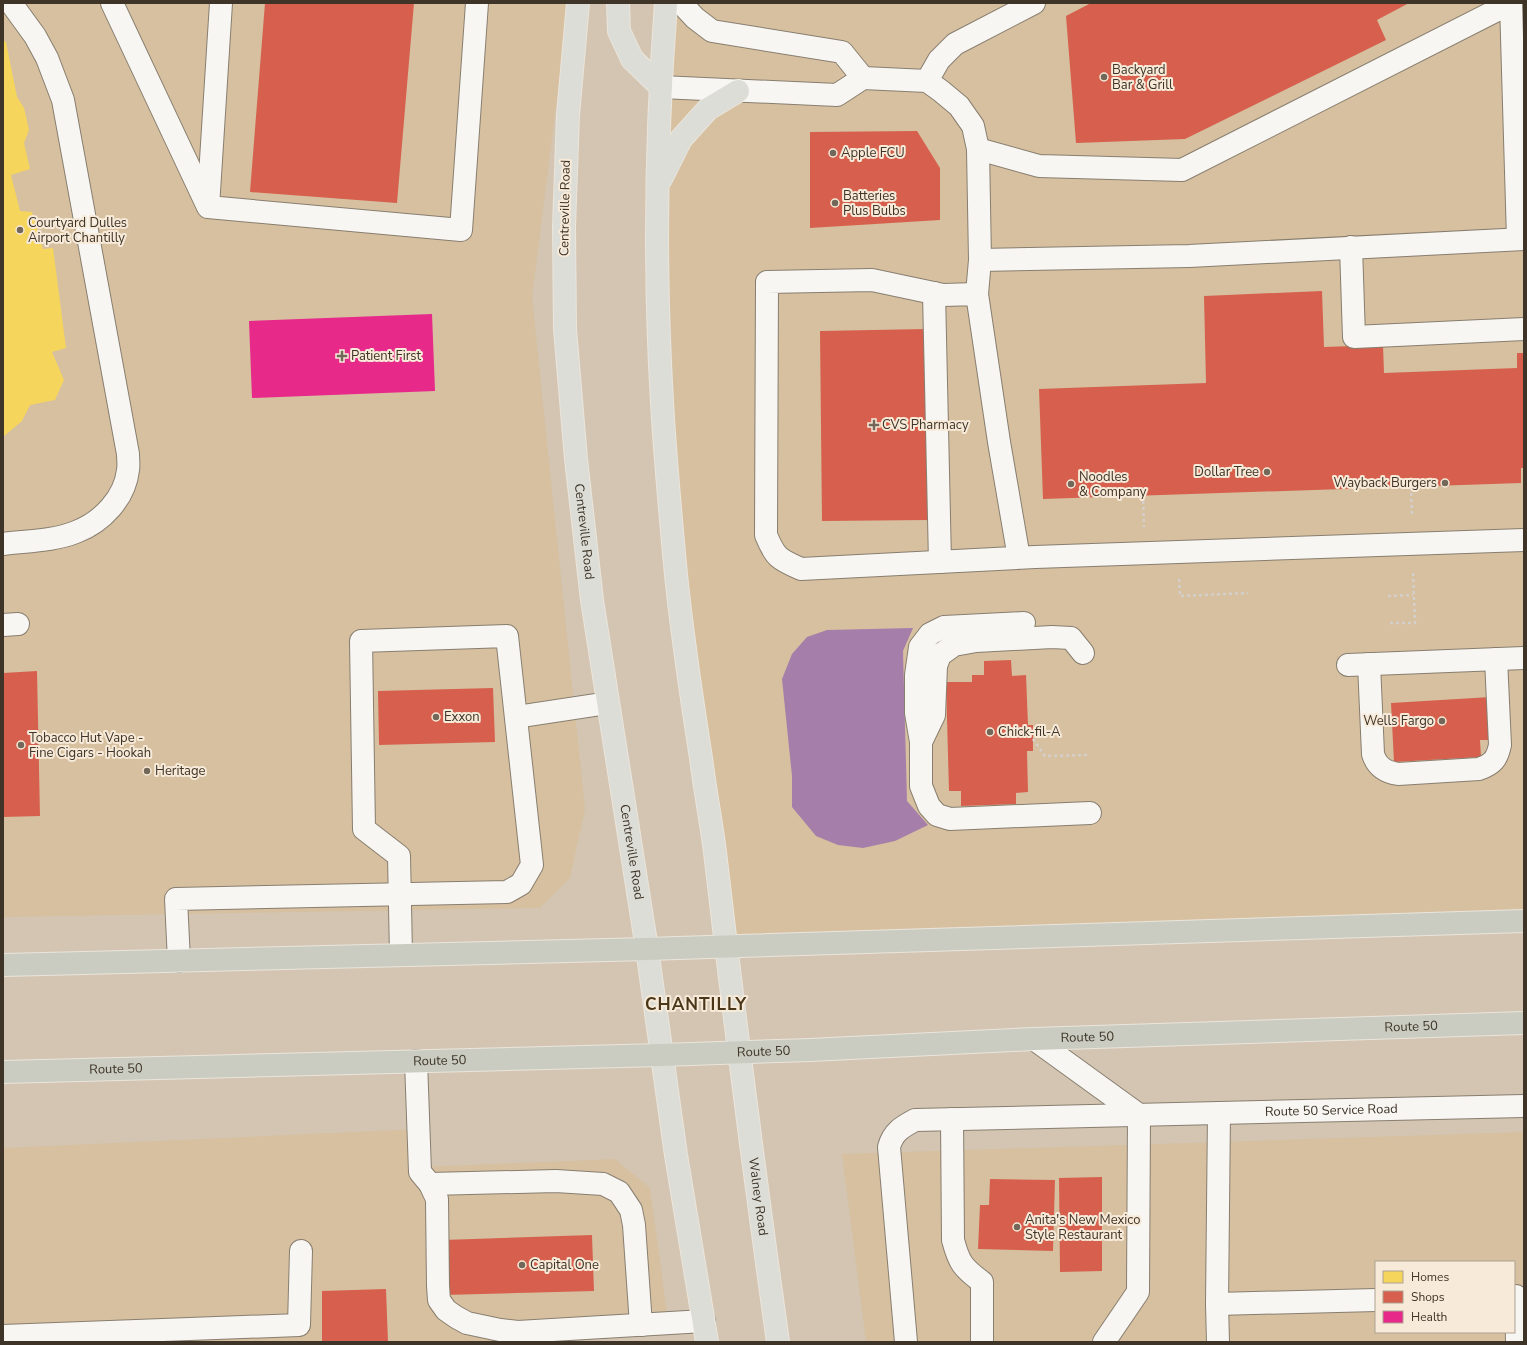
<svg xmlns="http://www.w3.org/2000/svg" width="1527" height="1345" viewBox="0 0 1527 1345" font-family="'Nunito Sans',sans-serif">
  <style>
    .built { fill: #d6c0a0; fill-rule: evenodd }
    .water { fill: #a57eaa }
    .homes { fill: #f6d55c }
    .shops { fill: #d6604d }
    .health { fill: #e7298a }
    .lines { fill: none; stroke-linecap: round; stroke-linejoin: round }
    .minor-casing { stroke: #887e6f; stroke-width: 24 }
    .major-casing { stroke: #ebe5dc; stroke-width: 24 }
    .highway-casing { stroke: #ebe5dc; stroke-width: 24 }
    .path { stroke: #d4cfca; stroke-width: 2.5; stroke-dasharray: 3 3; stroke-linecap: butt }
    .minor { stroke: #f8f6f3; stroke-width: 22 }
    .major { stroke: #dcddd6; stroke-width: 22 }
    .highway { stroke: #caccc2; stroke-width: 22 }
    .poi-dot { fill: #726758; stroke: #f7ead9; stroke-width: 1.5 }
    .labels { text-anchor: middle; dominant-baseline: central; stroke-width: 4; stroke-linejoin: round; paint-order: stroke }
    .poi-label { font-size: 13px; fill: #3e3427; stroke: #f7ead9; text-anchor: start }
    .street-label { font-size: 13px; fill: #3e3427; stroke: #f7ead9 }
    .district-label { font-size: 17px; font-weight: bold; letter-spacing: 1px; fill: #4a3618; stroke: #f7ead9 }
  </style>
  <rect width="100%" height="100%" fill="#d3c5b2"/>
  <!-- built -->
  <path class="built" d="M3,3h566l-37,294 53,512 -15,69 -30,30 -537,9z
    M669,3h855v918l-797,24 -43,-307 -23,-551z
    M420,1129l2,38 193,-8 35,29 20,147 -186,7h-481v-194z
    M1524,1132v210h-658l-24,-188zM1376,1262h138v70h-138z"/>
  <!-- water -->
  <path class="water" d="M913,628l-10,23 4,150 21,24 -33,16 -32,7 -25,-3 -22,-9 -24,-29v-31l-10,-97 10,-25 15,-17 20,-7z"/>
  <!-- homes -->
  <path class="homes" d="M3,40l3,2 11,55 7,11 5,22 -5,13 6,26 -19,6 9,36 12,1 11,37 10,-1 13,100 -14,4 12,28 -9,20 -25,5 -8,16 -19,16z"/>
  <!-- shops -->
  <path class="shops" d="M265,3h149l-17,200 -147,-11z
    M1091,3h318l-32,17 9,20 -201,99 -109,4 -10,-127z
    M917,131l23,37v52l-130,8v-96z
    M1322,291l2,56 59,-2 1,28 133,-5v-15h7v115h-3v15l-478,16 -4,-110 167,-6 -2,-87z
    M926,329l3,191 -107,1 -2,-190z
    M1011,660l1,16 14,-1 2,50h5v26h-6l1,41 -12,1v11l-55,2v-15h-12l-3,-109h26v-7h12v-14z
    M37,671l3,145 -37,1v-144z
    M493,688l2,54 -116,3 -1,-54z
    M1491,697l2,43h-13l1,17 -87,5 -3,-59z
    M1102,1177v94l-42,1 -1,-94z
    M990,1179l65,1 -2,71 -75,-2 2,-44h9z
    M592,1235l2,56 -150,4 -1,-55z
    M386,1289l2,53h-66v-51z"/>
  <!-- health -->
  <path class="health" d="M432,314l3,77 -183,7 -3,-77z"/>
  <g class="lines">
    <defs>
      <g id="minor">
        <path d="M112,3l95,202"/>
        <path d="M221,3l-13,204 253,23 16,-227"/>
        <path d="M681,3l14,15 17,13 130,21 21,26"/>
        <path d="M927,81l12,-21 16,-16 79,-41"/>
        <path d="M661,87l176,8 26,-17 64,3 14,10 18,15 14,20 5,23 2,111 -3,34"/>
        <path d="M978,149l61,17 143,4 329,-167 7,236"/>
        <path d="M1351,247l3,90 170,-8"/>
        <path d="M980,260l209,-4 335,-17"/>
        <path d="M934,293l6,269"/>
        <path d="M3,544c23,-3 51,-3 73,-12 26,-10 49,-34 52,-62 1,-5 0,-11 0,-16l-65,-354 -16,-42 -12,-22 -24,-33"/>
        <path d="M1019,558l-20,-116 -22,-148 -34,1 -71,-15 -105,2 -1,253c9,22 12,24 35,34l234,-12 489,-17"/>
        <path d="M3,625l15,-1"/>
        <path d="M1083,653l-12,-15 -19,-1 -76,4 -22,4 -14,10 -4,11 -2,49 -13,27v44l8,20 8,9 13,4 140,-6"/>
        <path d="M1369,664l4,90c4,13 12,18 25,20l81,-5c14,-5 18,-10 21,-24l-4,-86"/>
        <path d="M1348,665l176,-7"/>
        <path d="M516,717l92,-14"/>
        <path d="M921,742l-5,-29v-38l4,-28 10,-13 14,-7 80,-4"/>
        <path d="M179,961l-3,-62 331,-7 14,-8 11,-19 -25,-229 -146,5 3,188 35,27 2,99"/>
        <path d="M1034,1039l105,76"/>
        <path d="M416,1061l4,111 10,12 7,15 1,87 1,14 7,10 10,7 11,6 33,7 18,2 186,-11"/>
        <path d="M1219,1113l-2,191 159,-4"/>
        <path d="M952,1119l1,121c6,23 10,28 29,42v60"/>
        <path d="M430,1184l126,-3 47,3 16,8 12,18 3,15 7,100"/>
        <path d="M1516,1296l1,46"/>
        <path d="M1217,1304l1,38"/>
        <path d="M3,1336l296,-11 2,-74"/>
        <path id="s1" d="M906,1342l-17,-195c4,-15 13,-20 26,-27l609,-14"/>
        <path d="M1104,1342l34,-50 1,-177"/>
      </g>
      <g id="major">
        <path id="s2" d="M578,3l-10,112 -4,112 1,102 11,130 16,141 55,349 29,206 31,187"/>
        <path d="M618,3l1,28 13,28 29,28"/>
        <path id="s3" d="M666,3c-10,132 -12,266 -4,399 3,54 8,108 13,162 6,65 16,130 26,194 4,32 10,63 14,94 19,164 40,327 63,490"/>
        <path d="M661,179l20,-40 27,-30 30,-18"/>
      </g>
      <g id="highway">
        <path d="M3,965l644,-16 877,-28"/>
        <path id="s4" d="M3,1072l658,-17 149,-5 224,-11 490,-16"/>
      </g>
    </defs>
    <!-- minor casing -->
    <use href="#minor" class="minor-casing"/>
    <!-- major casing -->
    <use href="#major" class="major-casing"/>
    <!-- highway casing -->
    <use href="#highway" class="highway-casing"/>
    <!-- path -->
    <path class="path" d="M1411,487l1,30
      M1143,495l1,32
      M1179,579l1,17 68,-3
      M1388,596l25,-1
      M1390,623h25l-2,-51
      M1033,739l12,17 42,-1"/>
    <!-- minor -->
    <use href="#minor" class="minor"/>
    <!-- major -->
    <use href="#major" class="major"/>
    <!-- highway -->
    <use href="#highway" class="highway"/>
  </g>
  <!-- markers -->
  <g class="poi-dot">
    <circle cx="1104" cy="77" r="4"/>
    <circle cx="833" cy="153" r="4"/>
    <circle cx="835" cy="203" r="4"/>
    <circle cx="20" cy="230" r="4"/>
    <path d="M340 350h4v4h4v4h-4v4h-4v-4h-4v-4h4z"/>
    <path d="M872 419h4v4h4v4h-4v4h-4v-4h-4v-4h4z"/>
    <circle cx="1267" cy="472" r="4"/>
    <circle cx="1445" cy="483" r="4"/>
    <circle cx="1071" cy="484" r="4"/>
    <circle cx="436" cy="717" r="4"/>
    <circle cx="1442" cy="721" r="4"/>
    <circle cx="990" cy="732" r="4"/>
    <circle cx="21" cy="745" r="4"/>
    <circle cx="147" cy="771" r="4"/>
    <circle cx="1017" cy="1227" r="4"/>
    <circle cx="522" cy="1265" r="4"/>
  </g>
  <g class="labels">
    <!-- poi labels -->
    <g class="poi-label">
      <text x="1112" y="70">Backyard<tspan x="1112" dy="15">Bar &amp; Grill</tspan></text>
      <text x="841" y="153">Apple FCU</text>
      <text x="843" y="196">Batteries<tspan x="843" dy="15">Plus Bulbs</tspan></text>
      <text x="28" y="223">Courtyard Dulles<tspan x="28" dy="15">Airport Chantilly</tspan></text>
      <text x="351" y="356">Patient First</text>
      <text x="882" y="425">CVS Pharmacy</text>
      <text x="1259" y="472" text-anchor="end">Dollar Tree</text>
      <text x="1079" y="477">Noodles<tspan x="1079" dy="15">&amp; Company</tspan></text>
      <text x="1437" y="483" text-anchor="end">Wayback Burgers</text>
      <text x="444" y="717">Exxon</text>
      <text x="1434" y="721" text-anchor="end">Wells Fargo</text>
      <text x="998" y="732">Chick-fil-A</text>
      <text x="29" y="738">Tobacco Hut Vape -<tspan x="29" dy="15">Fine Cigars - Hookah</tspan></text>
      <text x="155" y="771">Heritage</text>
      <text x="1025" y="1220">Anita's New Mexico<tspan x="1025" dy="15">Style Restaurant</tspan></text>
      <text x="530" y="1265">Capital One</text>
    </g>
    <!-- street labels -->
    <g class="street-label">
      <text transform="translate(565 208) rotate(-89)">Centreville Road</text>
      <text stroke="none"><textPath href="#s2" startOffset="530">Centreville Road</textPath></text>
      <text stroke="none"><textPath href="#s2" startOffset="854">Centreville Road</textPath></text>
      <text stroke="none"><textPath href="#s4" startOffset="1409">Route 50</textPath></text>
      <text stroke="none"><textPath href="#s4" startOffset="1085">Route 50</textPath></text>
      <text stroke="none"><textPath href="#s4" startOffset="761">Route 50</textPath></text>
      <text stroke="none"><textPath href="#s4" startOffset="437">Route 50</textPath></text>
      <text stroke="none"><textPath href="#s4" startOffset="113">Route 50</textPath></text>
      <text stroke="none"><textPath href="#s1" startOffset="651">Route 50 Service Road</textPath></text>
      <text stroke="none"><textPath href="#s3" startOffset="1200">Walney Road</textPath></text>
    </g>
    <!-- district labels -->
    <g class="district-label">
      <text x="696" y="1004">CHANTILLY</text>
    </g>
  </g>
  <!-- border -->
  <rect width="1527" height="1345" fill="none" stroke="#3e3427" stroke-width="8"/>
  <!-- legend -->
  <rect x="1375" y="1261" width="140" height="72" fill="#f7ead9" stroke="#ada192"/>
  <rect x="1383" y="1271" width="20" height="12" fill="#f6d55c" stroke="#ada192"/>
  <text x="1411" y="1281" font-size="12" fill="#3e3427">Homes</text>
  <rect x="1383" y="1291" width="20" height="12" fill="#d6604d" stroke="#ada192"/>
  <text x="1411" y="1301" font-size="12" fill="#3e3427">Shops</text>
  <rect x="1383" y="1311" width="20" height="12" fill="#e7298a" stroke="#ada192"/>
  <text x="1411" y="1321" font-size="12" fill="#3e3427">Health</text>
</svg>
